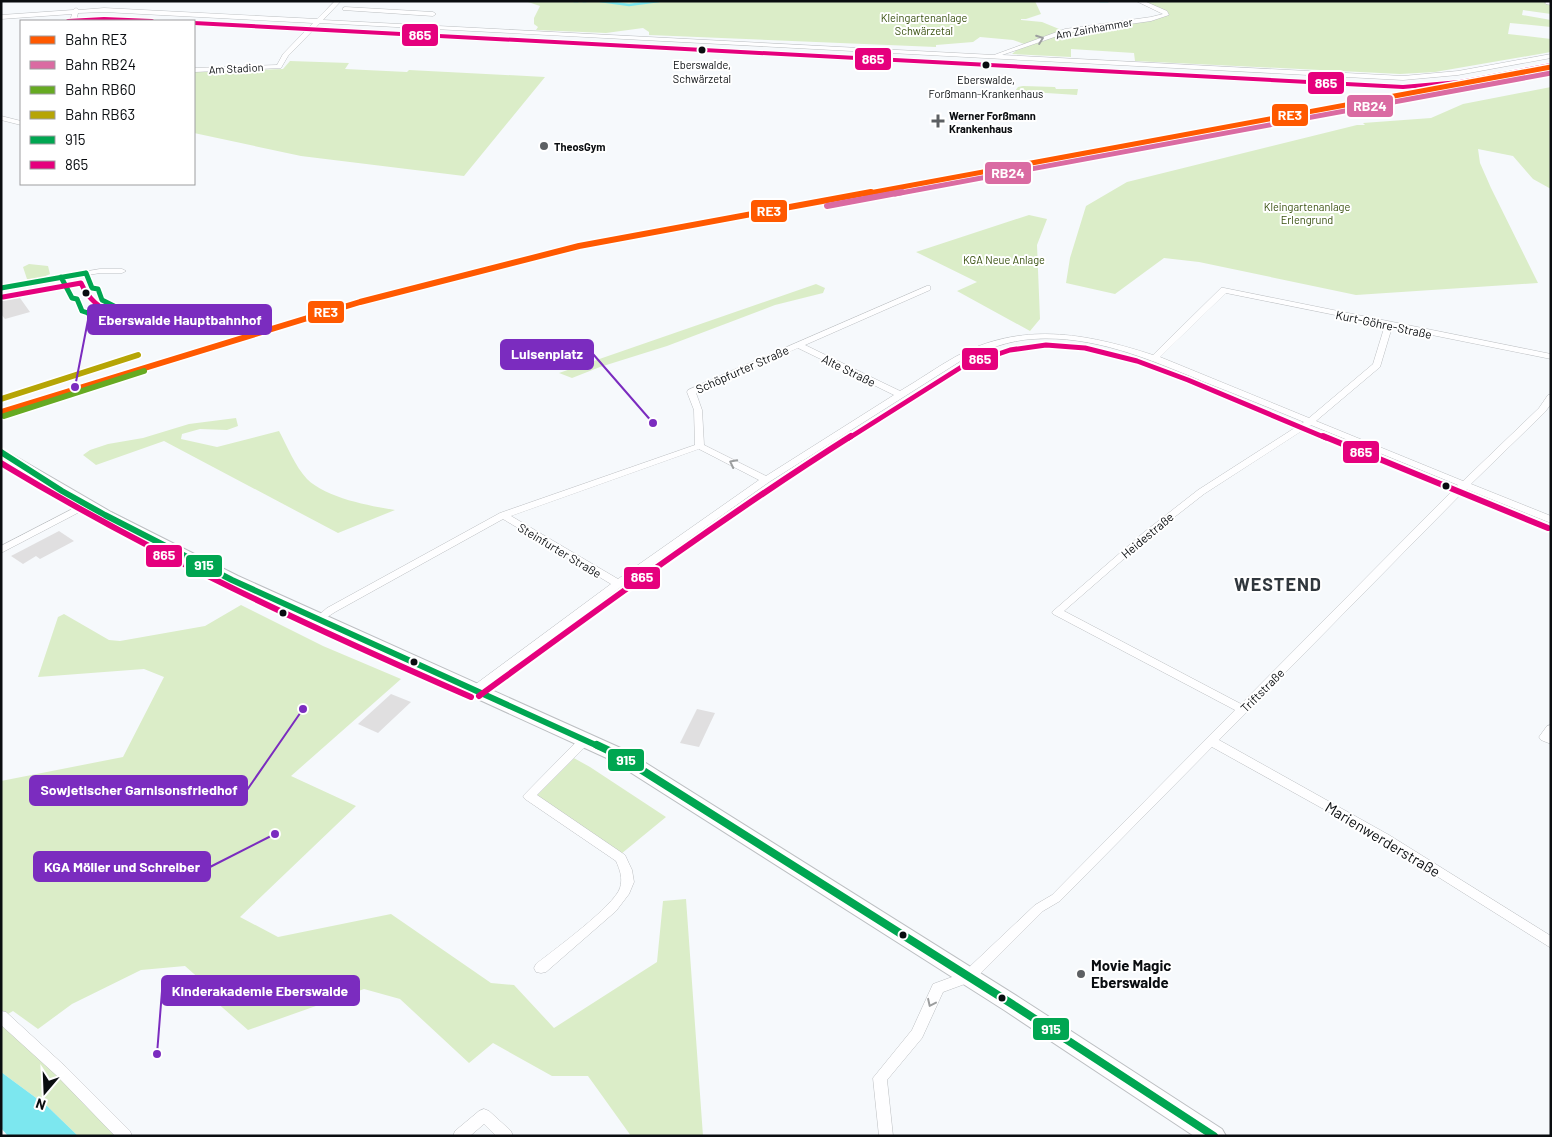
<svg xmlns="http://www.w3.org/2000/svg" width="1552" height="1137" viewBox="0 0 1552 1137" font-family="Barlow,sans-serif">
  <style>
    .green { fill: #dbedc8 }
    .water { fill: #7ce7ef }
    .lines { fill: none; stroke-linecap: round; stroke-linejoin: round }
    .stream { stroke: #7ce7ef; stroke-width: 2.5 }
    .building { fill: #e0dfe0 }
    .minor-casing { stroke: #bcbfc2; stroke-width: 1 }
    .primary-casing { stroke: #bcbfc2; stroke-width: 2 }
    .minor { fill: #fefeff; fill-rule: evenodd }
    .primary { fill: #fefeff; fill-rule: evenodd }
    .bus-1-far2-casing { stroke: #fff; stroke-width: 8 }
    .bus-1-far1-casing { stroke: #fff; stroke-width: 10 }
    .bus-1-casing { stroke: #fff; stroke-width: 12 }
    .bus-2-far2-casing { stroke: #fff; stroke-width: 6 }
    .bus-2-far1-casing { stroke: #fff; stroke-width: 8 }
    .bus-2-casing { stroke: #fff; stroke-width: 10 }
    .bus-1-far2 { stroke: #00a651; stroke-width: 5 }
    .bus-1-far1 { stroke: #00a651; stroke-width: 6 }
    .bus-1 { stroke: #00a651; stroke-width: 8 }
    .bus-2-far2 { stroke: #e5007d; stroke-width: 4 }
    .bus-2-far1 { stroke: #e5007d; stroke-width: 5 }
    .bus-2 { stroke: #e5007d; stroke-width: 6 }
    .rail-1-far1-casing { stroke: #fff; stroke-width: 8 }
    .rail-1-casing { stroke: #fff; stroke-width: 9 }
    .rail-2-far1-casing { stroke: #fff; stroke-width: 8 }
    .rail-2-casing { stroke: #fff; stroke-width: 9 }
    .rail-3-casing { stroke: #fff; stroke-width: 9 }
    .rail-4-casing { stroke: #fff; stroke-width: 9 }
    .rail-1-far1 { stroke: #ff5900; stroke-width: 5 }
    .rail-1 { stroke: #ff5900; stroke-width: 6 }
    .rail-2-far1 { stroke: #da6ba2; stroke-width: 5 }
    .rail-2 { stroke: #da6ba2; stroke-width: 6 }
    .rail-3 { stroke: #6a2; stroke-width: 6 }
    .rail-4 { stroke: #b6a505; stroke-width: 6 }
    .oneway { stroke: #9c9e9f }
    .bus-dot { fill: #0a0d10; stroke: #fff; stroke-width: 2 }
    .poi-dot { fill: #5d6063; stroke: #fff; stroke-width: 2 }
    .labels { text-anchor: middle; dominant-baseline: central; stroke-width: 4; stroke-linejoin: round; paint-order: stroke }
    .far-park-label { font-size: 11px; fill: #374f0e; stroke: #fff }
    .far-street-label { font-size: 11px; fill: #0a0d10; stroke: #fff }
    .bus-label { font-size: 11px; fill: #0a0d10; stroke: #fff }
    .far-poi-label { font-size: 11px; font-weight: bold; fill: #0a0d10; stroke: #fff; text-anchor: start }
    .street-label { font-size: 12px; fill: #0a0d10; stroke: #fff }
    .near-street-label { font-size: 15px; fill: #0a0d10; stroke: #fff }
    .near-poi-label { font-size: 15px; font-weight: bold; fill: #0a0d10; stroke: #fff; text-anchor: start }
    .district-label { font-size: 18px; font-weight: bold; letter-spacing: 1px; fill: #30373d; stroke: #fff }
    .leader { fill: none; stroke: #7b2cbf; stroke-width: 2 }
    .callout-dot { fill: #7b2cbf; stroke: #fff; stroke-width: 2 }
    .callout { fill: #7b2cbf; stroke: #7b2cbf; stroke-width: 2 }
    .callout-label { font-size: 14px; text-anchor: middle; font-weight: bold; fill: #fff }
    .line-badge { stroke: #fff; stroke-width: 2 }
    .badge-label { font-size: 14px; text-anchor: middle; font-weight: bold; fill: #fff }
  </style>
  <rect width="100%" height="100%" fill="#f6f9fc"/>
  <!-- green -->
  <path class="green" d="M525,1h510l6,13 -15,5h-5v1l21,2 22,9 -40,13 -11,-4 -33,-3 -7,5 -37,3v2l-287,-12v-3l-6,-4 -37,5 -70,-3 2,-3 -4,-3v-6l6,-12z
    M1141,1h410v13l-28,-4 -1,5 29,5v7l-41,-4 -2,11 43,5v13l-116,20 -35,2 -265,-13 -1,-8 -63,-4v8l-59,-3 6,-5 48,-17 102,-17z
    M290,61l59,2 -4,6 62,3 2,-2 136,7 -81,99 -163,-20 -107,-23v-61l89,-3z
    M1023,86l32,1 1,2h22l-1,6 -62,-4 3,-4z
    M1551,87v102l-18,-10 -20,-23 -35,-7 2,14 11,25 47,95 -182,12 -157,-33 -35,-4 -49,36 -49,-11 4,-25 16,-52 41,-24 230,-57h8l-2,-2 68,-5 32,-14z
    M1029,215l18,4 -10,26 3,74 -10,12 -73,-40 20,-9 -61,-30z
    M29,264l19,2 2,8 -11,5h-12l-4,-12z
    M816,284l9,4 -2,5 -48,12 -108,41 -67,21 -28,11 -13,-5z
    M236,418l2,8 -11,4 -27,-1 -18,5 -1,5 36,8 62,-16c8,15 16,35 28,48 19,19 63,27 88,31l-57,23 -174,-92 -68,24 -13,-10 7,-5 18,-6 35,-6 46,-14z
    M241,605l82,41 78,33 -110,97 65,30 -116,111 38,20 113,-23 100,69 23,2 40,43 103,-66 6,-61 23,-2 17,237h-72l-43,-60h-36l-59,-33 -24,20 -69,-64 -36,-10 -116,41 -33,-29 4,-5 -34,-30 -44,4 -69,34 -34,25 -25,-18 -10,6 122,119h-47l-31,-30 -46,-34v-291l122,-24 41,-80 -20,-8 -106,8 20,-60 6,-3 45,26 11,1 85,-15z
    M572,757l18,10 76,50 -45,37 -81,-55 -5,-6z"/>
  <!-- water -->
  <path class="water" d="M1,1072l46,34 31,30h-70l-7,-8z"/>
  <g class="lines">
    <!-- stream -->
    <path class="stream" d="M574,1h4
      M583,1h3
      M600,1l29,4 30,-4
      M1100,1h8"/>
  </g>
  <!-- building -->
  <path class="building" d="M15,291l15,21 -25,7 -4,-5v-20z
    M59,531l15,10 -34,18 -4,-3 -13,8 -12,-8z
    M391,694l20,8 -33,31 -20,-9z
    M697,709l18,4 -16,34 -19,-4z"/>
  <g class="lines">
    <defs>
      <path id="minor" d="M335,1h6l-18,19 671,35 71,-26 86,-12 12,-3 -27,-13h8l23,10 2,4 -18,6 -85,12 -64,22 401,21 55,-5 93,-17v4l-93,17 -55,5 -1083,-57 -32,33 -7,12 -87,4v-4l83,-3 6,-11 30,-31 -209,-11 -26,1 -2,8h-6l2,-7 -71,5v-4l72,-5 3,-2 3,2 25,-2 213,11z
        M1548,1h3v4l-5,-1 -1,-1z
        M345,7l88,5 3,2 -3,2 -90,-6v-2z
        M1,116l20,5v4l-20,-5z
        M100,269h22l4,2 -4,2h-22l-99,17v-4z
        M927,286h3v4l-125,55 95,46c19,-11 37,-24 55,-34 66,-36 130,-24 198,-2l68,-67h3l327,66v5l-159,-32 -12,40 -64,54 147,60 76,-73 9,-13 3,-1v10l-6,8 -74,72 80,32v7l-85,-34 -247,251 170,95 162,101v12l-170,-107 -169,-94 -152,154 -17,10 -70,70 -30,11 -21,46 -35,42 6,56h-14l-6,-58 39,-48 21,-46 30,-11 72,-68 17,-10 183,-185 -182,-96 -1,-2 91,-79 55,-43 106,-68c-34,-14 -68,-28 -102,-41 -53,-22 -109,-46 -168,-42 -25,1 -49,11 -72,21l-193,122 -147,104 -144,106h-8l-1,-3 142,-105 -108,-65 -168,93 -17,11 -5,-3 14,-12 173,-95 195,-68 -1,-35 -7,-18 1,-2zM1226,293l159,32 -12,39 -64,54 -149,-61zM798,348l96,47 -128,81 -62,-31 -2,-35 -6,-17zM1311,425l147,60 -217,219 -177,-93 85,-74 55,-43zM699,449l60,31 -141,99 -107,-63z
        M86,502l5,3 -2,2 -88,46v-7z
        M1551,725v19l-10,-4 -2,-3 8,-11z
        M586,735l4,1 2,3 -2,3 -53,53 88,60 7,15 2,12 -5,12 -13,17 -70,61 -5,1 -5,-1 -2,-4 2,-4c18,-14 78,-58 84,-76 3,-10 0,-18 -4,-27l-91,-62 -2,-3 59,-60z
        M1,1011l5,1 60,55 64,64 2,5h-17l-59,-61 -55,-50z
        M484,1109l5,2 22,20 2,5h-17l-12,-12 -14,12h-17l2,-5 24,-20z"/>
      <path id="primary" d="M1,448l110,64 127,64 387,174 395,248 202,131 4,7h-32l-190,-126 -393,-250 -385,-176 -127,-66 -42,-24 -56,-35z"/>
    </defs>
    <!-- minor casing -->
    <use href="#minor" class="minor-casing"/>
    <!-- primary casing -->
    <use href="#primary" class="primary-casing"/>
    <!-- minor -->
    <use href="#minor" class="minor"/>
    <!-- primary -->
    <use href="#primary" class="primary"/>
    <defs>
      <path id="bus-1-far2" d="M61,277l11,21 5,1 5,12 6,2 8,11 18,1 17,-8 -3,-4 -26,-13 -4,-11 -6,-1 -6,-15
        M1,288l85,-15"/>
      <path id="bus-1-far1" d="M1,452l61,39 43,24 127,65 368,167"/>
      <path id="bus-1" d="M597,745l21,10 394,249 202,132"/>
      <path id="bus-2-far2" d="M68,21l36,-2 48,2
        M194,23l1209,64 57,-5 91,-17"/>
      <path id="bus-2-far1" d="M3,297l78,-14c7,16 19,25 34,33l-11,1 -6,-3
        M849,438l114,-72 47,-16 36,-5 39,3 52,13 51,19 138,58"/>
      <path id="bus-2" d="M1323,436l225,92
        M1,463c150,91 309,164 470,234
        M479,696c122,-89 244,-179 372,-260"/>
    </defs>
    <!-- bus-1-far2 casing -->
    <use href="#bus-1-far2" class="bus-1-far2-casing"/>
    <!-- bus-1-far1 casing -->
    <use href="#bus-1-far1" class="bus-1-far1-casing"/>
    <!-- bus-1 casing -->
    <use href="#bus-1" class="bus-1-casing"/>
    <!-- bus-2-far2 casing -->
    <use href="#bus-2-far2" class="bus-2-far2-casing"/>
    <!-- bus-2-far1 casing -->
    <use href="#bus-2-far1" class="bus-2-far1-casing"/>
    <!-- bus-2 casing -->
    <use href="#bus-2" class="bus-2-casing"/>
    <!-- bus-1-far2 -->
    <use href="#bus-1-far2" class="bus-1-far2"/>
    <!-- bus-1-far1 -->
    <use href="#bus-1-far1" class="bus-1-far1"/>
    <!-- bus-1 -->
    <use href="#bus-1" class="bus-1"/>
    <!-- bus-2-far2 -->
    <use href="#bus-2-far2" class="bus-2-far2"/>
    <!-- bus-2-far1 -->
    <use href="#bus-2-far1" class="bus-2-far1"/>
    <!-- bus-2 -->
    <use href="#bus-2" class="bus-2"/>
    <defs>
      <path id="rail-1-far1" d="M864,194l687,-127"/>
      <path id="rail-1" d="M1,412l359,-110 219,-56 292,-54"/>
      <path id="rail-2-far1" d="M895,194l656,-121"/>
      <path id="rail-2" d="M827,206l75,-14"/>
      <path id="rail-3" d="M4,416l140,-45"/>
      <path id="rail-4" d="M1,399l137,-44"/>
    </defs>
    <!-- rail-1-far1 casing -->
    <use href="#rail-1-far1" class="rail-1-far1-casing"/>
    <!-- rail-1 casing -->
    <use href="#rail-1" class="rail-1-casing"/>
    <!-- rail-2-far1 casing -->
    <use href="#rail-2-far1" class="rail-2-far1-casing"/>
    <!-- rail-2 casing -->
    <use href="#rail-2" class="rail-2-casing"/>
    <!-- rail-3 casing -->
    <use href="#rail-3" class="rail-3-casing"/>
    <!-- rail-4 casing -->
    <use href="#rail-4" class="rail-4-casing"/>
    <!-- rail-1-far1 -->
    <use href="#rail-1-far1" class="rail-1-far1"/>
    <!-- rail-1 -->
    <use href="#rail-1" class="rail-1"/>
    <!-- rail-2-far1 -->
    <use href="#rail-2-far1" class="rail-2-far1"/>
    <!-- rail-2 -->
    <use href="#rail-2" class="rail-2"/>
    <!-- rail-3 -->
    <use href="#rail-3" class="rail-3"/>
    <!-- rail-4 -->
    <use href="#rail-4" class="rail-4"/>
  </g>
  <!-- one-way arrows -->
  <defs><path id="oneway-chevron" d="M-2-3.5L2.5 0L-2 3.5" fill="none" stroke-width="1.6" stroke-linecap="round" stroke-linejoin="round" transform="scale(1.25)"/></defs>
  <g class="oneway">
    <use href="#oneway-chevron" transform="translate(1040 39) rotate(-20)"/>
    <use href="#oneway-chevron" transform="translate(733 463) rotate(-153)"/>
    <use href="#oneway-chevron" transform="translate(931 1003) rotate(115)"/>
  </g>
  <!-- markers -->
  <g class="bus-dot">
    <circle cx="702" cy="50" r="4.5"/>
    <circle cx="986" cy="65" r="4.5"/>
    <circle cx="86" cy="293" r="4.5"/>
    <circle cx="1446" cy="486" r="4.5"/>
    <circle cx="283" cy="613" r="4.5"/>
    <circle cx="414" cy="662" r="4.5"/>
    <circle cx="903" cy="935" r="4.5"/>
    <circle cx="1002" cy="998" r="4.5"/>
  </g>
  <g class="poi-dot">
    <path d="M935.5 113.5h5v5h5v5h-5v5h-5v-5h-5v-5h5z"/>
    <circle cx="544" cy="146" r="5"/>
    <circle cx="1081" cy="974" r="5"/>
  </g>
  <g class="labels">
    <!-- far-park labels -->
    <g class="far-park-label">
      <text x="924" y="17">Kleingartenanlage<tspan x="924" dy="13">Schwärzetal</tspan></text>
      <text x="1307" y="206">Kleingartenanlage<tspan x="1307" dy="13">Erlengrund</tspan></text>
      <text x="1004" y="259">KGA Neue Anlage</text>
    </g>
    <!-- far-street labels -->
    <g class="far-street-label">
      <text transform="translate(1094 28) rotate(-10)">Am Zainhammer</text>
      <text transform="translate(236 68) rotate(-3)">Am Stadion</text>
    </g>
    <!-- bus labels -->
    <g class="bus-label">
      <text x="702" y="64">Eberswalde,<tspan x="702" dy="14">Schwärzetal</tspan></text>
      <text x="986" y="79">Eberswalde,<tspan x="986" dy="14">Forßmann-Krankenhaus</tspan></text>
    </g>
    <!-- far-poi labels -->
    <g class="far-poi-label">
      <text x="949" y="115">Werner Forßmann<tspan x="949" dy="13">Krankenhaus</tspan></text>
      <text x="554" y="146">TheosGym</text>
    </g>
    <!-- street labels -->
    <g class="street-label">
      <text transform="translate(1384 324) rotate(12)">Kurt-Göhre-Straße</text>
      <text transform="translate(742 369) rotate(-24)">Schöpfurter Straße</text>
      <text transform="translate(849 370) rotate(26)">Alte Straße</text>
      <text transform="translate(1147 535) rotate(-40)">Heidestraße</text>
      <text transform="translate(560 550) rotate(31)">Steinfurter Straße</text>
      <text transform="translate(1262 690) rotate(-45)">Triftstraße</text>
    </g>
    <!-- near-street labels -->
    <g class="near-street-label">
      <text transform="translate(1383 839) rotate(31)">Marienwerderstraße</text>
    </g>
    <!-- near-poi labels -->
    <g class="near-poi-label">
      <text x="1091" y="965">Movie Magic<tspan x="1091" dy="17">Eberswalde</tspan></text>
    </g>
    <!-- district labels -->
    <g class="district-label">
      <text x="1278" y="584">WESTEND</text>
    </g>
  </g>
  <!-- callouts -->
  <path class="leader" d="M75 387L88 320M653 423L593 354M303 709L247 790M275 834L210 867M157 1054L162 991"/>
  <g class="callout-dot">
    <circle cx="75" cy="387" r="5"/>
    <circle cx="653" cy="423" r="5"/>
    <circle cx="303" cy="709" r="5"/>
    <circle cx="275" cy="834" r="5"/>
    <circle cx="157" cy="1054" r="5"/>
  </g>
  <g class="callout">
    <rect x="88" y="305" width="183" height="29" rx="5"/>
    <rect x="501" y="340" width="92" height="29" rx="5"/>
    <rect x="30" y="776" width="217" height="29" rx="5"/>
    <rect x="34" y="852" width="176" height="29" rx="5"/>
    <rect x="162" y="976" width="197" height="29" rx="5"/>
  </g>
  <g class="callout-label">
    <text x="180" y="325">Eberswalde Hauptbahnhof</text>
    <text x="547" y="359">Luisenplatz</text>
    <text x="139" y="795">Sowjetischer Garnisonsfriedhof</text>
    <text x="122" y="872">KGA Möller und Schreiber</text>
    <text x="260" y="996">Kinderakademie Eberswalde</text>
  </g>
  <g class="line-badge">
    <rect x="401" y="23" width="38" height="24" rx="5" fill="#e5007d"/>
    <rect x="854" y="47" width="38" height="24" rx="5" fill="#e5007d"/>
    <rect x="1307" y="71" width="38" height="24" rx="5" fill="#e5007d"/>
    <rect x="1346" y="94" width="48" height="24" rx="5" fill="#da6ba2"/>
    <rect x="1271" y="103" width="38" height="24" rx="5" fill="#ff5900"/>
    <rect x="984" y="161" width="48" height="24" rx="5" fill="#da6ba2"/>
    <rect x="750" y="199" width="38" height="24" rx="5" fill="#ff5900"/>
    <rect x="307" y="300" width="38" height="24" rx="5" fill="#ff5900"/>
    <rect x="961" y="347" width="38" height="24" rx="5" fill="#e5007d"/>
    <rect x="1342" y="440" width="38" height="24" rx="5" fill="#e5007d"/>
    <rect x="145" y="544" width="38" height="24" rx="5" fill="#e5007d"/>
    <rect x="185" y="554" width="38" height="24" rx="5" fill="#00a651"/>
    <rect x="623" y="566" width="38" height="24" rx="5" fill="#e5007d"/>
    <rect x="607" y="748" width="38" height="24" rx="5" fill="#00a651"/>
    <rect x="1032" y="1017" width="38" height="24" rx="5" fill="#00a651"/>
  </g>
  <g class="badge-label">
    <text x="420" y="40">865</text>
    <text x="873" y="64">865</text>
    <text x="1326" y="88">865</text>
    <text x="1370" y="111">RB24</text>
    <text x="1290" y="120">RE3</text>
    <text x="1008" y="178">RB24</text>
    <text x="769" y="216">RE3</text>
    <text x="326" y="317">RE3</text>
    <text x="980" y="364">865</text>
    <text x="1361" y="457">865</text>
    <text x="164" y="560">865</text>
    <text x="204" y="570">915</text>
    <text x="642" y="582">865</text>
    <text x="626" y="765">915</text>
    <text x="1051" y="1034">915</text>
  </g>
  <!-- border -->
  <rect width="1552" height="1137" fill="none" stroke="#0a0d10" stroke-width="5"/>
  <!-- legend -->
  <rect x="20" y="20" width="175" height="165" fill="#ffffff" stroke="#9d9e9f"/>
  <rect x="30" y="36" width="25" height="8" fill="#ff5900" stroke="#9d9e9f"/>
  <text x="65" y="45" font-size="15" fill="#0a0d10">Bahn RE3</text>
  <rect x="30" y="61" width="25" height="8" fill="#da6ba2" stroke="#9d9e9f"/>
  <text x="65" y="70" font-size="15" fill="#0a0d10">Bahn RB24</text>
  <rect x="30" y="86" width="25" height="8" fill="#66aa22" stroke="#9d9e9f"/>
  <text x="65" y="95" font-size="15" fill="#0a0d10">Bahn RB60</text>
  <rect x="30" y="111" width="25" height="8" fill="#b6a505" stroke="#9d9e9f"/>
  <text x="65" y="120" font-size="15" fill="#0a0d10">Bahn RB63</text>
  <rect x="30" y="136" width="25" height="8" fill="#00a651" stroke="#9d9e9f"/>
  <text x="65" y="145" font-size="15" fill="#0a0d10">915</text>
  <rect x="30" y="161" width="25" height="8" fill="#e5007d" stroke="#9d9e9f"/>
  <text x="65" y="170" font-size="15" fill="#0a0d10">865</text>
  <!-- north arrow -->
  <g transform="translate(45 1092) rotate(199)" stroke="#ffffff" stroke-width="4" paint-order="stroke">
  <path d="M0-4L9 19L0 12L-9 19Z" fill="#0a0d10"/>
  <text y="-8" font-size="14" font-weight="bold" text-anchor="middle" fill="#0a0d10">N</text>
  </g>
</svg>
